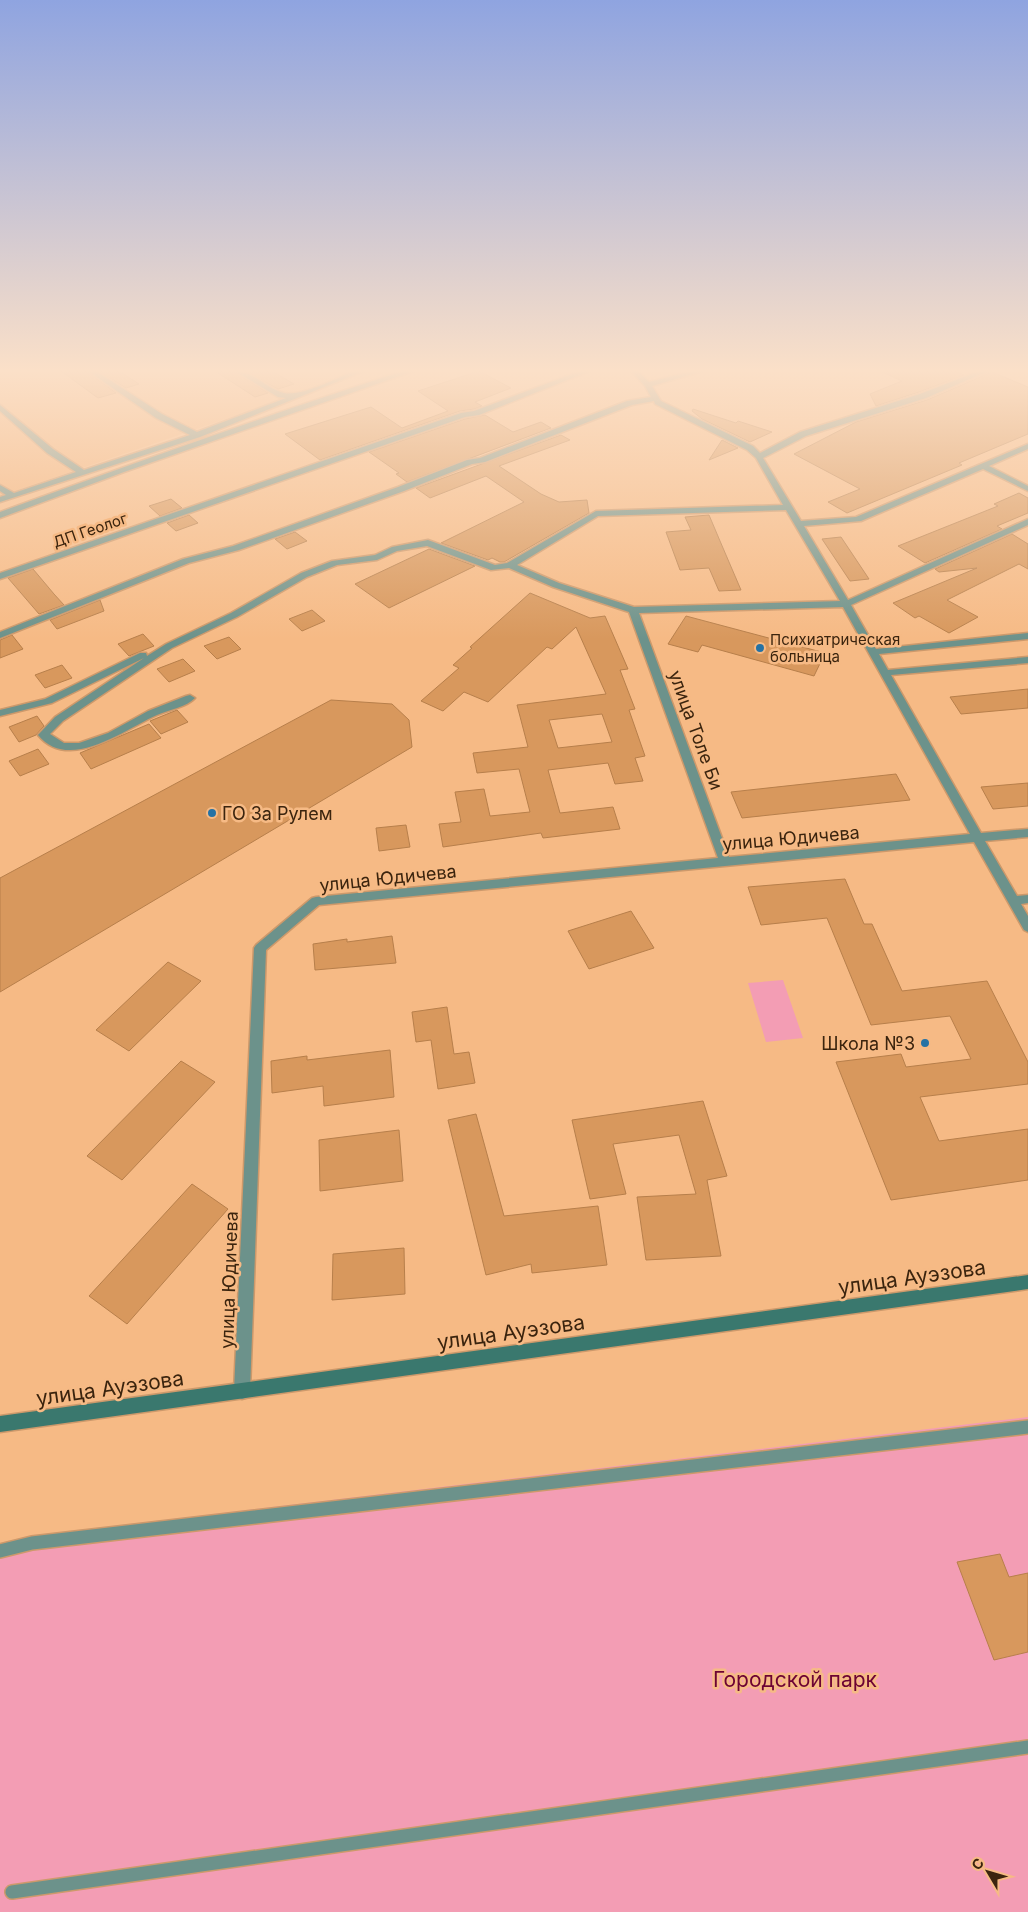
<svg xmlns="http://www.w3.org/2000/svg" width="1028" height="1912" viewBox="0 0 1028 1912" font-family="Inter,sans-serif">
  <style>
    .built { fill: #f3b177 }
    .green { fill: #f39db4 }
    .building { fill: #d8985d; stroke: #b77f4b; fill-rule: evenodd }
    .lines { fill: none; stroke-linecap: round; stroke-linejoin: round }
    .lane-casing { stroke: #cd996b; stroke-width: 16 }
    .street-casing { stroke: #cd996b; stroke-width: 3 }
    .secondary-casing { stroke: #cd996b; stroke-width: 3 }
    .lane { stroke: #6c928b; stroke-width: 13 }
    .street { fill: #6c928b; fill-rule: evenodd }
    .secondary { fill: #3a786e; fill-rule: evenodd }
    .poi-dot { fill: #2572a4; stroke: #f6ba85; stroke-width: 2 }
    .labels { text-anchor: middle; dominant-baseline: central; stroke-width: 5; stroke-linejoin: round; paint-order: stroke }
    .far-street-label { font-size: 15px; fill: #3b240e; stroke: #f6ba85 }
    .far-poi-label { font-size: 15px; fill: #3b240e; stroke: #f6ba85; text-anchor: start }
    .street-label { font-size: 18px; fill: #3b240e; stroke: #f6ba85 }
    .poi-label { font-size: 18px; fill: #3b240e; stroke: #f6ba85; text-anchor: start }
    .near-street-label { font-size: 21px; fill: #3b240e; stroke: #f6ba85 }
    .near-park-label { font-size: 21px; fill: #6d0334; stroke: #f6ba85 }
  </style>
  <rect width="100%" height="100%" fill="#f6ba85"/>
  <!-- built -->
  <path class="built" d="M0,371h367l-367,125z"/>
  <!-- green -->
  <path class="green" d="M783,980l20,58 -37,4 -18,-59z
    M1028,1417v495h-1028v-368l30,-8z"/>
  <!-- building -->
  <path class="building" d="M61,371h25l30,22 -18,5z
    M99,371h20l20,13 -13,4z
    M215,371h18l35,22 -13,4z
    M245,371h27l22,13 -16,5z
    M479,371l32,17 -36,14 7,4 -8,3 -14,2 -140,49 -35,-26 86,-27 31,21 46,-17 -30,-20z
    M880,371h74l10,4 -45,17 -43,14 -6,-12 32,-13z
    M992,372l36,15v47l-69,29 3,2 -115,48 -19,-11 32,-13 -66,-35 62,-32 71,-22z
    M693,409l43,14 2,-2 34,11 -22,10 -48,-23 -10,-8z
    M485,415l28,17 28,-10 10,6 -144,54 -11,-8 3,-1 -30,-21 96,-33z
    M561,435l9,5 -71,26 42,28 18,8 28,-2 2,13 -85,49h-4l-8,-4 -4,2 -47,-17 83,-41 -38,-26 -56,22 -14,-10z
    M722,440l16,8 -29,12z
    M1019,493l9,5v15l-31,13 5,3 -77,34 -27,-17 100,-40 -4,-2z
    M171,499l11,9 -22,8 -11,-10z
    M189,515l9,8 -22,8 -9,-8z
    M709,515l11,26 21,49 -22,1 -10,-23 -29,2 -14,-38 25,-2 -6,-13z
    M295,532l12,9 -20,8 -12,-10z
    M1012,534l16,10v25l-9,-5 -72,36 31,17 -29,16 -30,-17 -4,2 -22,-15 84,-35 -38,4 -4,-3z
    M841,537l28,42 -19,2 -28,-42z
    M429,549l46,17 -86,42 -34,-24z
    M33,569l21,25 10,11 -25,9 -31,-36z
    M530,593l60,25 15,-2 23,53 -8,1 15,39 -6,1 16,46 -10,2 8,23 -28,3 -7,-21 -60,7 12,43 53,-6 7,22 -77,9 -2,-5 -98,14 -4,-23 22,-2 -6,-30 29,-3 6,27 40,-4 -11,-43 -42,4 -4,-20 55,-6 -11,-42 89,-11 -30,-67 -24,22 -5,-2 -59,55 -24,-10 -21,19 -22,-10 38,-33 -6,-3 19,-17 -2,-1zM602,714l10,28 -54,6 -9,-28z
    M100,600l4,11 -47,18 -7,-9z
    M312,610l13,11 -23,10 -13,-12z
    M686,616l139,37 -11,23 -112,-31 -4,7 -30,-8z
    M143,634l11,12 -25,10 -11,-12z
    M12,635l11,14 -23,9v-18z
    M229,637l12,12 -24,10 -13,-13z
    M183,659l12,12 -26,11 -12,-13z
    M62,665l10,13 -27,10 -10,-13z
    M1028,689v19l-67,6 -11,-17z
    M331,700l61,4 17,16 3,27 -412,245v-114z
    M177,710l11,12 -27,12 -11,-13z
    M37,716l7,10 -8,9 -17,7 -10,-15z
    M149,724l12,14 -70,31 -11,-16z
    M38,749l11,15 -29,12 -11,-15z
    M896,774l14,26 -168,18 -11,-26z
    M1028,783v23l-35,3 -12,-22z
    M406,825l4,22 -31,4 -3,-23z
    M845,879l19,45h8l30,67 85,-10 41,81v22l-108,13 19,44 89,-12v51l-137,20 -55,-138 65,-8 5,13 65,-8 -21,-43 -79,9 -44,-107 -66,7 -13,-38z
    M631,911l23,37 -65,21 -21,-38z
    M392,936l4,27 -81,7 -2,-26 34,-5v3z
    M168,962l33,19 -72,70 -33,-21z
    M447,1007l7,47 15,-2 6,31 -37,6 -7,-49 -15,2 -4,-30z
    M390,1050l4,47 -70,9 -1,-20 -51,7 -1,-32 36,-5v4z
    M181,1061l34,21 -93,98 -35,-24z
    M703,1101l24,75 -20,4 14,76 -75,4 -9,-63 59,-3 -17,-59 -66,9 13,50 -36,5 -18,-79z
    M476,1114l28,102 94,-10 9,59 -75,8 -1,-9 -45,11 -38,-155z
    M399,1130l4,51 -83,10 -1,-51z
    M192,1184l36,25 -101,115 -38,-28z
    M404,1248l1,46 -73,6 1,-46z
    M1000,1554l9,23 19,-4v79l-34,8 -37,-98z"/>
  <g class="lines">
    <defs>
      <path id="lane" d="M0,1551l32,-8 996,-116
        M12,1892l1016,-145"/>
      <path id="street" d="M88,371h8l66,43 35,18 89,-34 -8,-1 -43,-26c19,0 31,18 49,22 17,4 53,-15 70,-22h10l-164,66 -200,65v-5l6,-2 -6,-4v-6l14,8 62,-21 -29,-19 -47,-42v-6l53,44 31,21 106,-35 -34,-17z
        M403,371h11l-290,101 -124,46v-6c134,-49 268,-97 403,-141z
        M580,371h10l-111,44 -14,2 -465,162v-6l461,-160 13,-2z
        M631,371h7l11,11 43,-11h11l-51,15 9,15 92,45 7,7 40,-21 120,-38 59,-23h9l-62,27 -120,38 -43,22 38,63 55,-4 172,-73v5l-39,17 39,20v5l-45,-22 -122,52 -57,5 44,74 180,-81v6l-177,80 25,44 152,-16v6l-149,15 9,16 140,-13v6l-137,12 90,158 47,-4v8l-43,4 32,55 11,-1v8l-7,1 7,12v16l-4,-2 -50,-88 -655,63 -53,45 -16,441 -2,6 -6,2 -6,-2 -2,-6 20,-443 2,-3 56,-47 4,-1 402,-39 -89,-246 -76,-25 -44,-19 -18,2 -64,-24 -30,5 -20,9 -40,5 -30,12 -70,40 -65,31 -109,73 -13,13 14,9h15l29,-10 40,-22 38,-15 4,-1 5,3c-8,9 -27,12 -38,17 -32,14 -88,58 -119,20l17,-18 89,-59 -92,45 -52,13v-6l45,-11 95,-46h6l1,3 19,-12 65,-31 70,-40 31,-12 43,-6 17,-8 36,-7 67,25 12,-2 89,-52 187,-6 -27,-47 -9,-8 -92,-46 -1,-3 -22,4 -147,57 -13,2 -68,27 -165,59 -50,13 -189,75v-6l183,-73 50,-13 165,-59 69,-27 13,-2 147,-57 24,-4 -6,-11zM786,510l54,91 -206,6 -75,-24 -42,-18 81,-49zM843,607l127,227 -241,23 -90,-244z"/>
      <path id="secondary" d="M1028,1275v14l-1028,143v-16z"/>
    </defs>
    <!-- lane casing -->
    <use href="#lane" class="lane-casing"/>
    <!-- street casing -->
    <use href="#street" class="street-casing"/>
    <!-- secondary casing -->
    <use href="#secondary" class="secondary-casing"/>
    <!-- lane -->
    <use href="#lane" class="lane"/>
    <!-- street -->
    <use href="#street" class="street"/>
    <!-- secondary -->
    <use href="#secondary" class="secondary"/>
  </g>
  <!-- sky -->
  <linearGradient id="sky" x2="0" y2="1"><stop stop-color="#8fa4e0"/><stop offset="0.58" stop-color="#fbe0c8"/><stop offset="1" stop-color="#fbe0c8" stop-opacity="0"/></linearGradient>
  <rect width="1028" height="639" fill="url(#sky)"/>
  <!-- markers -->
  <g class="poi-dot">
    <circle cx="760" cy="648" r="5"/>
    <circle cx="212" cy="813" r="5"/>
    <circle cx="925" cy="1043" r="5"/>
  </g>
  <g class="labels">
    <!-- far-street labels -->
    <g class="far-street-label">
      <text transform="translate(90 530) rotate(-19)">ДП Геолог</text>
    </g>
    <!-- far-poi labels -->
    <g class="far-poi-label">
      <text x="770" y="639">Психиатрическая<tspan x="770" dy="17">больница</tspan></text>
    </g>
    <!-- street labels -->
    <g class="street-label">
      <text transform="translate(696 730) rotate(70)">улица Толе Би</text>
      <text transform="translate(791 838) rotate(-5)">улица Юдичева</text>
      <text transform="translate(388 878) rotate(-6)">улица Юдичева</text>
      <text transform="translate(229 1280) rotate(-88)">улица Юдичева</text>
    </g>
    <!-- poi labels -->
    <g class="poi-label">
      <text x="222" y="813">ГО За Рулем</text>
      <text x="915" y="1043" text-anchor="end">Школа №3</text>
    </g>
    <!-- near-street labels -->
    <g class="near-street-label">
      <text transform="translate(912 1277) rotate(-8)">улица Ауэзова</text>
      <text transform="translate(511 1332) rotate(-8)">улица Ауэзова</text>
      <text transform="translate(110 1388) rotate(-8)">улица Ауэзова</text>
    </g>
    <!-- near-park labels -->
    <g class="near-park-label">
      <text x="795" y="1679">Городской парк</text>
    </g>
  </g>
  <!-- north arrow -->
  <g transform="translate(988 1872) rotate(308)" stroke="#f6ba85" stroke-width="4" paint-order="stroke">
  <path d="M0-4L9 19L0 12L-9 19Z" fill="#3b240e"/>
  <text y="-8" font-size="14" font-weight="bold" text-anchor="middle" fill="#3b240e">С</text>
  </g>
</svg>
